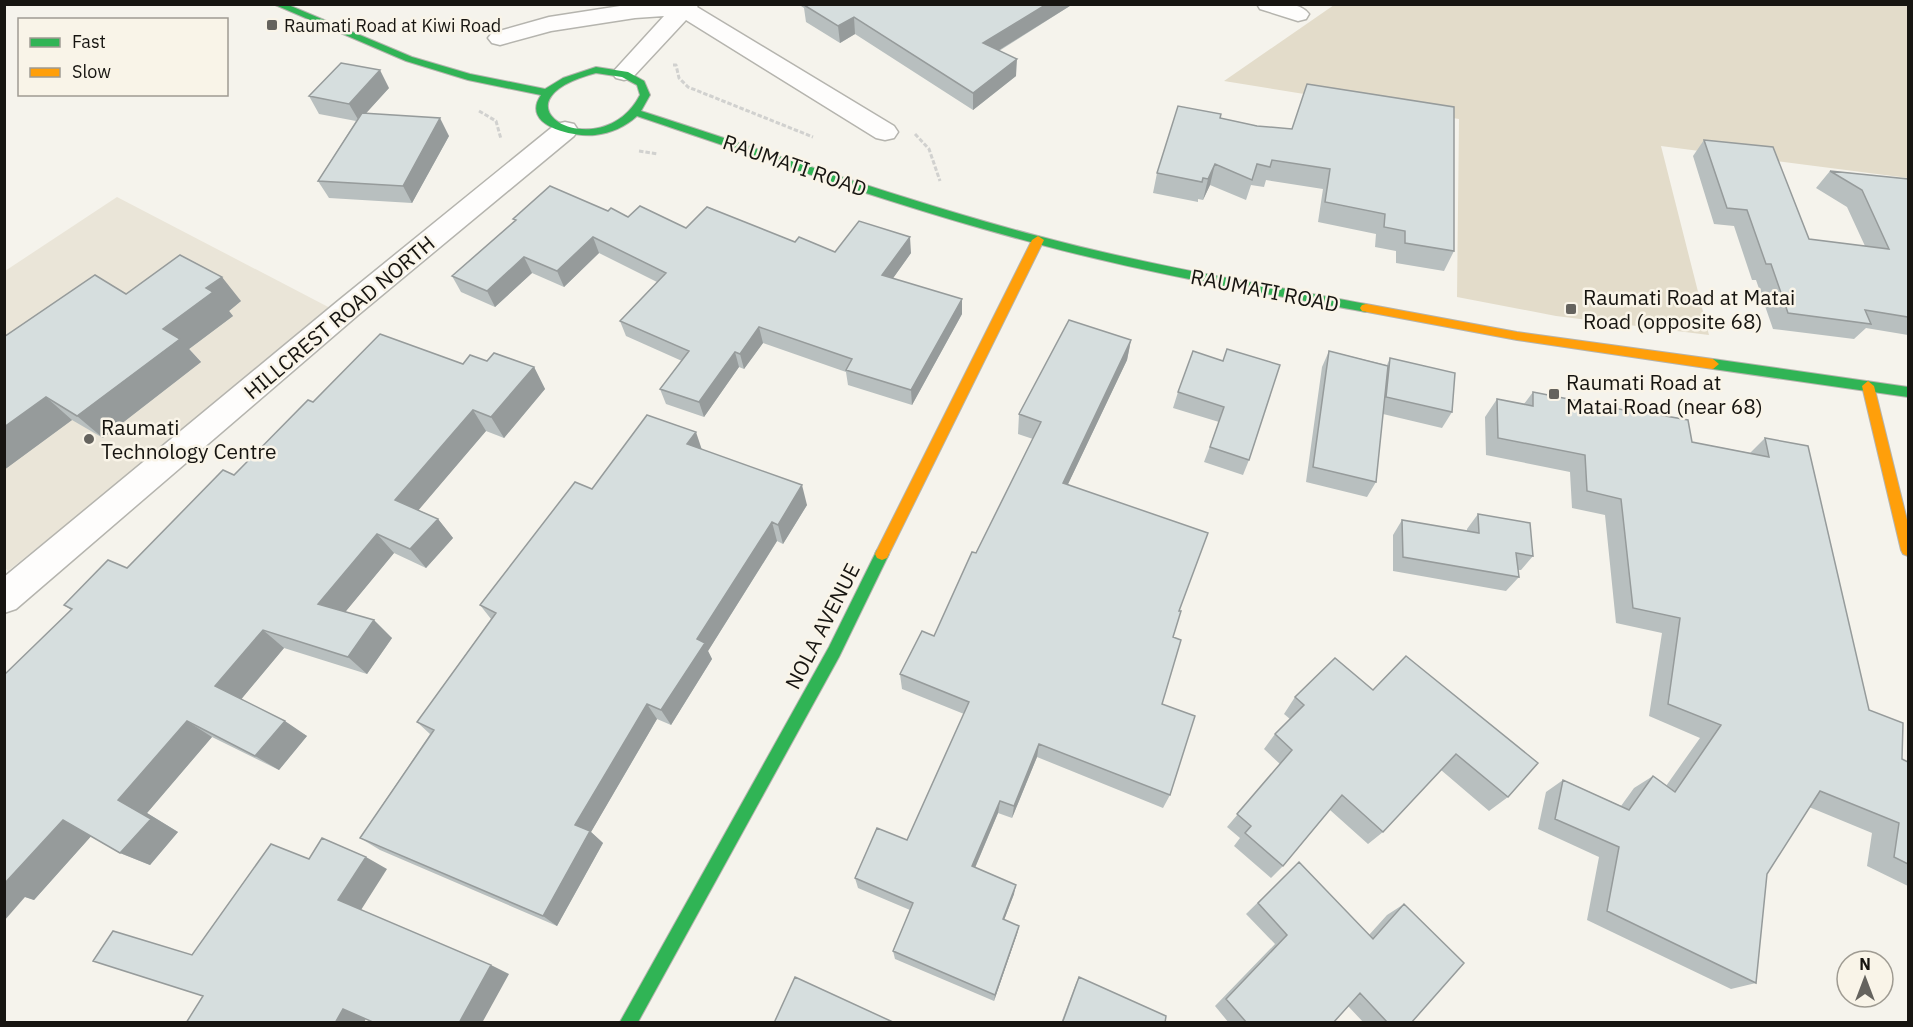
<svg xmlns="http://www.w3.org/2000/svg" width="1913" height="1027" viewBox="0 0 1913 1027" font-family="'IBM Plex Sans',sans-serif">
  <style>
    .built { fill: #eae5d8 }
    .green { fill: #e3dcca }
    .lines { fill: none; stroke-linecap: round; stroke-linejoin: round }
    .street-casing { stroke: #b5b4ae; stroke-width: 3 }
    .fast-casing { stroke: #b5b4ae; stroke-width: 2 }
    .slow-casing { stroke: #b5b4ae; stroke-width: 2 }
    .path { stroke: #d1d1cf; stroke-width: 3; stroke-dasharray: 4.5 2; stroke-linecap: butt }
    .street { fill: #fefdfc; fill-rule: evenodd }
    .fast { fill: #30b455; fill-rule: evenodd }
    .slow { fill: #ff9f0a; fill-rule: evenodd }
    .wall { fill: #b8bfbf }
    .shaded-wall { fill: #969b9b }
    .building { fill: #d6dede; stroke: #969b9b; stroke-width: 1.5 }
    .poi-dot { fill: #65635e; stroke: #f9f4e8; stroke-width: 2 }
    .labels { text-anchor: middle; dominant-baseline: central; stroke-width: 5; stroke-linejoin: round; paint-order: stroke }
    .far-poi-label { font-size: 18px; fill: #171511; stroke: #f9f4e8; text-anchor: start }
    .street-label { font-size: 21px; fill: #171511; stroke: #f9f4e8 }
    .poi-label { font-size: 21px; fill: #171511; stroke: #f9f4e8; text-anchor: start }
  </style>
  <rect width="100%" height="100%" fill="#f5f3ec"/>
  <!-- built -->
  <path class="built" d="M117,197l217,113 -326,261 -3,-3v-297z"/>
  <!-- green -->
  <path class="green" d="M1334,5h574v173l-247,-32 48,189 -153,-19 -99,-19 2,-178 -235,-38z"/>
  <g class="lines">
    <defs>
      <path id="street" d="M633,4h66l-2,3 197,119 4,6 -4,6 -9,2 -9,-2 -190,-118 -54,58 -8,2 -8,-2 -4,-5 52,-57 -29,2 -84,13 -51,14 -8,-2 -4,-5 4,-5 57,-16z
        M1257,4c16,0 42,-4 52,10l-3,5 -8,2 -38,-12z
        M565,122l9,2 4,6 -4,6 -216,179 -342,294 -12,4v-36l334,-276 218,-177z"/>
      <path id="fast" d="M273,4h13l126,53 58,17 75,15 18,-11 33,-11 32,5 16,9 6,14 -9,16c132,42 263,90 397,125 108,29 218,47 328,68l6,4 -6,4c-110,-20 -220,-39 -328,-68 -136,-36 -268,-83 -401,-128 -12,11 -26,17 -42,19 -22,2 -75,-9 -54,-40l-73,-15 -62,-19zM596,73l26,4 15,8 3,10c-39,75 -158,8 -44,-22z
        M1713,359l195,28v10l-195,-28 -6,-5z
        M882,548l5,2 2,4 -50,103 -201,365h-18l209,-375 48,-97z"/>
      <path id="slow" d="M1038,236l6,4 -157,318 -5,2 -5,-2 -2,-4 157,-314z
        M1366,304l151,28 196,27 6,5 -6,5 -196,-29 -155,-29 -2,-3 2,-3z
        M1868,381l6,5 34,138v32l-5,-2 -2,-4 -39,-164z"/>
    </defs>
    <!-- street casing -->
    <use href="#street" class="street-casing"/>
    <!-- fast casing -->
    <use href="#fast" class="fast-casing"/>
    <!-- slow casing -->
    <use href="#slow" class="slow-casing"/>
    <!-- path -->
    <path class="path" d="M673,65h3l3,13 9,9 125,50
      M479,111l17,10 5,18
      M915,134l14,15 11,32
      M639,151l19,3"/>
    <!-- street -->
    <use href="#street" class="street"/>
    <!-- fast -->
    <use href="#fast" class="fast"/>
    <!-- slow -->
    <use href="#slow" class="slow"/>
  </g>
  <!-- wall -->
  <path class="wall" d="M798,4h275l-74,47 17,25 -43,34 -118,-76 -15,9 -34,-21 -2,-14z
    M389,88l-23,25 83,23 -37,67 -83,-5 -11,-17 38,-60 -37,-7 -10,-18z
    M1221,118l36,8 35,3 162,122 -10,20 -48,-8v-12l-21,-4 1,-13 -58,-12 5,-33 -57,-9 -2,7 -13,-2 -5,15 -36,-15 -7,15 -5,-1v3l-45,-9 4,-20z
    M1704,140l105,99 56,7 -18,-39 -31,-19 14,-17 78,8v156l-42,-7 -12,11 -81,-10 -17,-49h-4l-18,-54 -20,-2 -21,-68z
    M608,211l20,6 58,11 109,14 40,10 76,1 -18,25 69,36 -50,91 -64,-20 -2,-13 -83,-29 -19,26 -5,-2 -35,50 -38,-13 -6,-15 22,-28 -56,-25 -6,-15 37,-39 -58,-29 -35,34 -32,-14 -37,34 -34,-15 -9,-16 63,-55 -2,-2z
    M126,294l115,7 -12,10 4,5 -44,33 12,13 -98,76 -31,-18 -68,50v-133z
    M1131,340l-4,20 -59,124 111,127 -6,26 -11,67 8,91 -7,13 -126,-51 -25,61 -14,-5 -23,55 39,26 -10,26 15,6 -2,8 -23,67 -99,-42 -2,-8 17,-41 -52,-22 -3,-10 52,-38 57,-126 -62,-25 -2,-15 34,-38 99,-197 -15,-5 1,-20z
    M1329,351l58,14 3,-7 62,54 -10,16 -59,-14 -7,68 -9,15 -61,-15 16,-115z
    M487,361l47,6 11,22 -41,49 -18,-7 -68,79 20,9 15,19 -27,30 -32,-15 -49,59 47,26 -25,36 -83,-26 -43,51 66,37 -28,34 -67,-33 -65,76 31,19 -28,33 -30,-12 -29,-17 -57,64 -9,-3 46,-287 -7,-5 63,-37 107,-93 79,-73 150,-38z
    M1223,361l26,99 -6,15 -39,-13 15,-40 -46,-14 5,-16z
    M1533,392l109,22 1,-2 49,30 58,11 15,-15 104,272 33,49 6,3v124l-41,-20 5,-33 -63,-26 -42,67 -11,109 -25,6 -144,-69 12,-63 -61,-28 8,-37 17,-12 58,26 13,-18 19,-12 13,10 34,-48 -51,-22 13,-83 -46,-10 -11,-108 -33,-7 -2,-36 -84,-17 -1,-38 12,-18 27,5z
    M701,449l106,56 -24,39 -6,-3 -69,110 4,8 -41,66 -14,-6 -66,113 12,11 -46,83 -177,-76 -20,-12 70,-104 -13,-12 74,-103 -11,-14 112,-116z
    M1478,514l55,42 -12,14h-3l1,7 -13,14 -113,-20v-36l9,-15 65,11v-2z
    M1406,656l102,141 -19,14 -48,-41 -58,62 -15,12 -38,-34 -47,56 -12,12 -37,-32 6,-8 -13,-11 53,-63 -16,-15 11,-15 15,-15 -6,-5 11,-17 78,-7z
    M1299,862l70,73 18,-20 17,-11 7,119h-47l-16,-17 -15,17h-104l-14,-17 60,-62 -29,-30z
    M1079,977l86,46h-104l15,-40z"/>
  <!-- shaded-wall -->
  <path class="shaded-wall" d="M1047,4h26l-90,56v-17z
    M854,17l1,17 -15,9 -2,-17z
    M1017,59l-1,17 -43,34v-17z
    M380,70l9,18 -30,33 -10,-17z
    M440,118l9,18 -37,67 -9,-17z
    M1215,164l-5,21 -7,15 5,-21z
    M593,237l6,16 -35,34 -7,-16z
    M910,237l1,16 -27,38 -2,-16z
    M524,257l8,16 -37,34 -8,-16z
    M222,277l19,24 -12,10 4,5 -44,33 12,13 -98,76 -26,-22 86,-87 43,-41z
    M962,299v15l-50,91 -1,-15z
    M759,327l4,16 -19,26 -4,-15z
    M1131,340l-4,20 -67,141 3,-18z
    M735,352l4,15 -35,50 -5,-15z
    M534,367l11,22 -41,49 -13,-21z
    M46,397l26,23 -68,50v-43z
    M473,410l13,21 -75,88 -16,-19z
    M696,432l7,21 -16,-9z
    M802,485l5,20 -24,39 -5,-19z
    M438,519l15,19 -27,30 -16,-19z
    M772,522l5,19 -69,110 4,8 -41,66 -10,-15 36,-71z
    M377,534l17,19 -57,69 -19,-18z
    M374,620l18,18 -25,36 -19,-17z
    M263,630l21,18 -45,54 -24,-16z
    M647,704l10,15 -66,113 12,11 -46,83 -14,-10 32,-91z
    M187,721l25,16 -65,76 31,19 -28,33 -30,-12 -2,-53z
    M285,721l22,15 -28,34 -24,-14z
    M1039,744l-2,13 -25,61 2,-12z
    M1000,801l-2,12 -27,64 1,-11z
    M63,820l31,13 -60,67 -9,-3 -21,24v-37z
    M366,857l21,12 -26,41 -23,-10z
    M1016,885l-2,9 -13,34 2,-9z
    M1019,926l-2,8 -23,67 1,-6z
    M491,965l18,9 -27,49h-23z
    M343,1009l24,7 -3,7h-29z"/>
  <!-- building -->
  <path class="building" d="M805,4h242l-64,39 34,16 -44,34 -119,-76 -16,9 -34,-21z
    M341,63l39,7 -31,34 -40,-8z
    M1307,84l147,23v144l-49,-8v-12l-21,-4 1,-13 -60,-12 5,-33 -58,-9 -2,7 -13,-3 -5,16 -37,-16 -7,15 -5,-1 -1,4 -45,-9 21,-67 43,8 -1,4 37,8 35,3z
    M362,113l78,5 -37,68 -85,-5z
    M1704,140l69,7 36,92 80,10 -27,-59 -32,-19 78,8v138l-43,-7 6,14 -83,-11 -17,-49h-5l-19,-54 -20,-2z
    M550,186l58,25 3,-3 17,9 12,-11 46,22 21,-21 88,35 4,-5 36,15 24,-31 51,16 -28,38 80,24 -51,91 -65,-20 6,-11 -93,-32 -19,27 -5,-2 -36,50 -39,-13 29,-38 -69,-30 46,-48 -73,-36 -36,34 -33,-14 -37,34 -35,-15 64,-56 -3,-1z
    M180,255l42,22 -16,11 7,4 -50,37 17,10 -103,77 -31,-19 -42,30v-90l91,-62 31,19z
    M1069,320l62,20 -68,143 145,50 -29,78h2l-8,26 8,3 -19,64 33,12 -25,79 -131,-51 -25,62 -14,-5 -28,65 44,19 -13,34 16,7 -24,69 -102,-44 20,-48 -58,-25 22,-50 30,12 62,-138 -69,-28 22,-43 12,5 38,-84 4,1 65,-131 -22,-8z
    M380,334l83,30 7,-9 17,6 7,-8 40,14 -43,50 -18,-7 -78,90 43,19 -28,30 -33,-15 -59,70 56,16 -26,37 -85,-27 -48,56 70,35 -30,35 -68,-35 -69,79 33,19 -31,34 -57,-33 -59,64v-209l68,-66 -8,-4 44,-45 19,8 96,-98 11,5 74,-75 5,2z
    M1227,349l53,16 -31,95 -39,-13 14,-40 -46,-15 15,-41 30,10z
    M1329,351l59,15 -12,116 -63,-15z
    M1390,358l65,15 -3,39 -66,-15z
    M1533,392l111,22 -1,-2 45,8 4,22 77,15 -4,-19 43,8 61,264 34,13 -1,36 6,3v102l-14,-7 5,-34 -79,-32 -53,83 -11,109 -149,-72 12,-64 -64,-28 8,-39 66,30 24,-34 22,16 46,-67 -53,-21 12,-86 -47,-10 -12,-109 -34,-8 -2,-36 -87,-17 -1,-39 36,7z
    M647,415l49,17 -9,12 115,41 -24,40 -6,-3 -75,117 8,4 -44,67 -14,-6 -72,121 15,6 -47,85 -183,-78 74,-108 -17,-8 79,-109 -16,-8 95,-123 17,7z
    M1478,514l52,9 3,33 -17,-3 3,24 -116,-20 -1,-37 77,13z
    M1406,656l132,107 -30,34 -52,-43 -73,78 -41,-37 -59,71 -38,-33 6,-7 -14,-12 55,-64 -17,-16 29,-29 -9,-8 40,-39 38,32z
    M322,838l44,19 -28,43 153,65 -32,58h-84l-32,-14 -8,14h-149l17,-27 -110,-35 20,-30 79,24 79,-111 38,15z
    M1299,862l74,77 31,-35 60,59 -53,60h-23l-28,-30 -27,30h-86l-21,-24 61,-64 -29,-32z
    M795,977l100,46h-121z
    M1079,977l87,39 -1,7h-99l-3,-2z"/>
  <!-- markers -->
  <g class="poi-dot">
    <rect x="266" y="19" width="12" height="12" rx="3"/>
    <rect x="1565" y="303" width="12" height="12" rx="3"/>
    <rect x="1548" y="388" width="12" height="12" rx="3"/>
    <circle cx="89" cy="439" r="6"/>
  </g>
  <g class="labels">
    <!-- far-poi labels -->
    <g class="far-poi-label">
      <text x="284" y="25">Raumati Road at Kiwi Road</text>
    </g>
    <!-- street labels -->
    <g class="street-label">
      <text transform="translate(795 165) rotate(19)">RAUMATI ROAD</text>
      <text transform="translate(1265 290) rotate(11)">RAUMATI ROAD</text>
      <text transform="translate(339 317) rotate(-40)">HILLCREST ROAD NORTH</text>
      <text transform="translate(822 626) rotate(-63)">NOLA AVENUE</text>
    </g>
    <!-- poi labels -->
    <g class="poi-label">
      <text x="1583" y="297">Raumati Road at Matai<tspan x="1583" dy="24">Road (opposite 68)</tspan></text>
      <text x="1566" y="382">Raumati Road at<tspan x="1566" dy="24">Matai Road (near 68)</tspan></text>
      <text x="101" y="427">Raumati<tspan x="101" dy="24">Technology Centre</tspan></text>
    </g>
  </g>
  <!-- border -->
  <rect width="1913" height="1027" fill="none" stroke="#171511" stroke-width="12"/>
  <!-- legend -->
  <rect x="18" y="18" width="210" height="78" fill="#f9f4e8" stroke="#9f9b92" stroke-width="1.5"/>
  <rect x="30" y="38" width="30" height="9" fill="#30b455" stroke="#9f9b92" stroke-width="1.5"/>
  <text x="72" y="48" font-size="18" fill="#171511">Fast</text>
  <rect x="30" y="68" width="30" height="9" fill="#ff9f0a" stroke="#9f9b92" stroke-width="1.5"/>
  <text x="72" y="78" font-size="18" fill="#171511">Slow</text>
  <!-- north arrow -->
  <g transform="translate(1865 979)"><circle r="28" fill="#f9f4e8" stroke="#9f9b92" stroke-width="1.5"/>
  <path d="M0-4.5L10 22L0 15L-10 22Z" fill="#65635e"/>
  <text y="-9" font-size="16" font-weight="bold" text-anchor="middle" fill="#171511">N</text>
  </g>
</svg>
